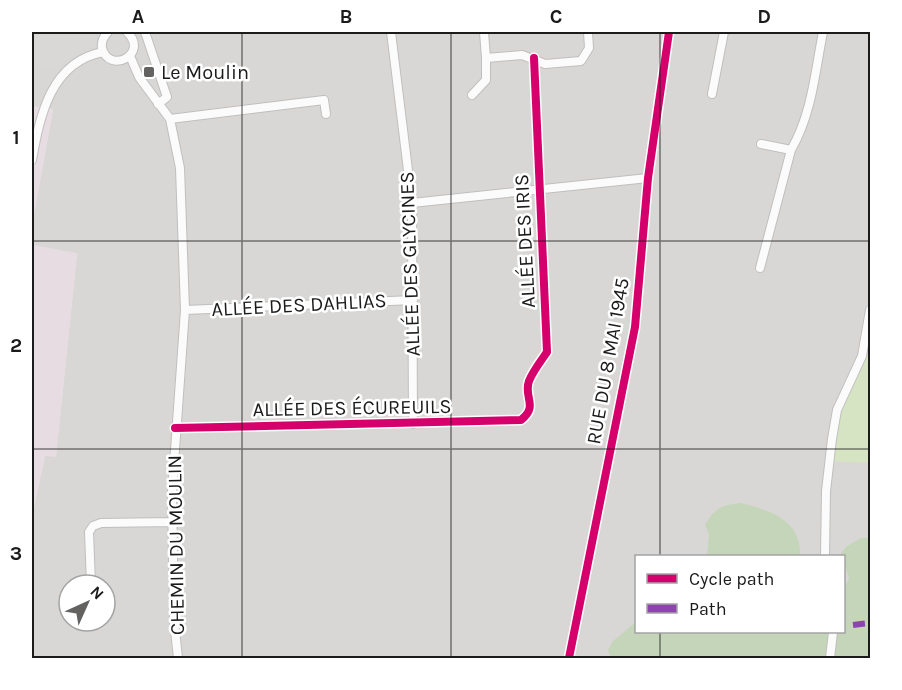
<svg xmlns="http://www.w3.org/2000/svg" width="902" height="690" viewBox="0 0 902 690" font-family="Karla,sans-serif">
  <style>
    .residential { fill: #d8d7d5; fill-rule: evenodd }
    .industrial { fill: #e6dce2 }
    .grass { fill: #d6e4c4 }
    .forest { fill: #c5d5ba }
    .parking { fill: #d9d8d7 }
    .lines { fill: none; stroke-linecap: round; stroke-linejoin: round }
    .minor-casing { stroke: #c0bfbe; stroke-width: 10 }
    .minor { stroke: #fcfbfb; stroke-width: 8 }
    .quiet { stroke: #8e44ad; stroke-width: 6; stroke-dasharray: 12 6; stroke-linecap: butt }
    .cycleway-casing { stroke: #fff; stroke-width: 11 }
    .cycleway { stroke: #d6006c; stroke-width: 8 }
    .grid { fill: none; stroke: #1b1b1b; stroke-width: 1.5; stroke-opacity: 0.55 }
    .poi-dot { fill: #636261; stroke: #fff; stroke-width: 2 }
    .labels { text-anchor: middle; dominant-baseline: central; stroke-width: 5; stroke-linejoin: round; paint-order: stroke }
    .poi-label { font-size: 20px; fill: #1b1b1b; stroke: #fff; text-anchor: start }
    .street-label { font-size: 20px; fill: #1b1b1b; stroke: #fff }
    .neatline { fill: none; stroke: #1b1b1b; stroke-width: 2 }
    .grid-label { font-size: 20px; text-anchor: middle; font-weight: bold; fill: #1b1b1b }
  </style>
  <rect width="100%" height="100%" fill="#e9e7e3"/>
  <!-- residential -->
  <path class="residential" d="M32,32h838v626h-838v-142l13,-60h11l21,-202 -45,-9v-20l21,-115 -21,-4zM636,556h208v76h-208zM69,585h36v36h-36z"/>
  <!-- industrial -->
  <path class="industrial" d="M32,106l21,3 -21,116z
    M32,245l45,8 -21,204 -11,-1 -13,60z"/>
  <!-- grass -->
  <path class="grass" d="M862,356l8,1v106l-41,-2 8,-51z"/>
  <!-- forest -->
  <path class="forest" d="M741,503c29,7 61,17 59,53h-93l2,-22 -4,-9c10,-17 16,-20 36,-22z
    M861,538h9v120h-259l-3,-8 5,-9 23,-19v10h208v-43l5,-11 -8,-25 6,-7z"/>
  <!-- parking -->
  <path class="parking" d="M32,32h65l-5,11 -39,28 -21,-10z"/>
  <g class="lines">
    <defs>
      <path id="minor" d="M108,32c-4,4 -7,9 -6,16 7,27 48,6 25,-16
        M145,32l22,65 -9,7
        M391,32l21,171 1,221
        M484,32l2,26 36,-3 23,9 36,-3 8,-13 -1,-16
        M130,56l9,21 31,42 10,49 5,142 -13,182 2,129 4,37
        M712,94l12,-62
        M472,95l14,-15v-22
        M170,119l154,-19 2,14
        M761,144l30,6c21,-36 24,-78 32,-118
        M32,160c8,-45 19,-98 71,-108
        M412,203l236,-25
        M760,268l31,-118
        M185,310l228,-10
        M175,428l346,-8c18,-14 2,-23 8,-39 4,-10 12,-20 18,-29l-13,-294
        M825,556l1,-65 6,-52 5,-29 25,-54 8,-46
        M91,585l-2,-53 4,-6 8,-3 71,-1
        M569,658l66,-331 13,-149 21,-146
        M830,658l3,-26"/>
    </defs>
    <!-- minor casing -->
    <use href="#minor" class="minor-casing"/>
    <!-- minor -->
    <use href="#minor" class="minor"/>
    <!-- quiet -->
    <path class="quiet" d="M853,625l17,-2"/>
    <defs>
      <path id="cycleway" d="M175,428l346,-8c18,-14 2,-23 8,-39 4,-10 12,-20 18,-29l-13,-294
        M569,658l66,-331 13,-149 21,-146"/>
    </defs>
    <!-- cycleway casing -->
    <use href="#cycleway" class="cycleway-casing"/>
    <!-- cycleway -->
    <use href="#cycleway" class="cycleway"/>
  </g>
  <!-- grid -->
  <path class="grid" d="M242,32v626M451,32v626M660,32v524M32,241h838M32,449h838M660,632v26"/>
  <!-- markers -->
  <rect class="poi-dot" x="143" y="66" width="12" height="12" rx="3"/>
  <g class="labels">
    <!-- poi labels -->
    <g class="poi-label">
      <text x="161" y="72">Le Moulin</text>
    </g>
    <!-- street labels -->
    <g class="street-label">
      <text transform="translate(525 241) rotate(-93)">ALLÉE DES IRIS</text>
      <text transform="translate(410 264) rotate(-92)">ALLÉE DES GLYCINES</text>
      <text transform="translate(299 305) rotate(-3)">ALLÉE DES DAHLIAS</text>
      <text transform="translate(608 361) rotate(-80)">RUE DU 8 MAI 1945</text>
      <text transform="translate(352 408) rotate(-1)">ALLÉE DES ÉCUREUILS</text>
      <text transform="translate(176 545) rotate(-91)">CHEMIN DU MOULIN</text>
    </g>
  </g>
  <!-- border -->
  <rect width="902" height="690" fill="none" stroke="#ffffff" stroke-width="66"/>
  <!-- legend -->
  <rect x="635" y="555" width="210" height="78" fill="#ffffff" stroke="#a4a4a4" stroke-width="1.5"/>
  <rect x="647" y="574" width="30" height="9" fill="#d6006c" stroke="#a4a4a4" stroke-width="1.5"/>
  <text x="689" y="585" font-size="18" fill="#1b1b1b">Cycle path</text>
  <rect x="647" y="604" width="30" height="9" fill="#8e44ad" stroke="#a4a4a4" stroke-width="1.5"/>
  <text x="689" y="615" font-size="18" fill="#1b1b1b">Path</text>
  <!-- north arrow -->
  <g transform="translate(87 603) rotate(45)"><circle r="28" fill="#ffffff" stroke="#a4a4a4" stroke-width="1.5"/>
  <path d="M0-4.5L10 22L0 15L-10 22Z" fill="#636261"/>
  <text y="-9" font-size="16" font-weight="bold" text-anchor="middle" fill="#1b1b1b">N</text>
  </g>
  <rect x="33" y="33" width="836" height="624" class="neatline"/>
  <g class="grid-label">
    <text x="138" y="23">A</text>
    <text x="346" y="23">B</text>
    <text x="556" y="23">C</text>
    <text x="764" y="23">D</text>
    <text x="16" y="144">1</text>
    <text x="16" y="352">2</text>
    <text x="16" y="560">3</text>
  </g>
</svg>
